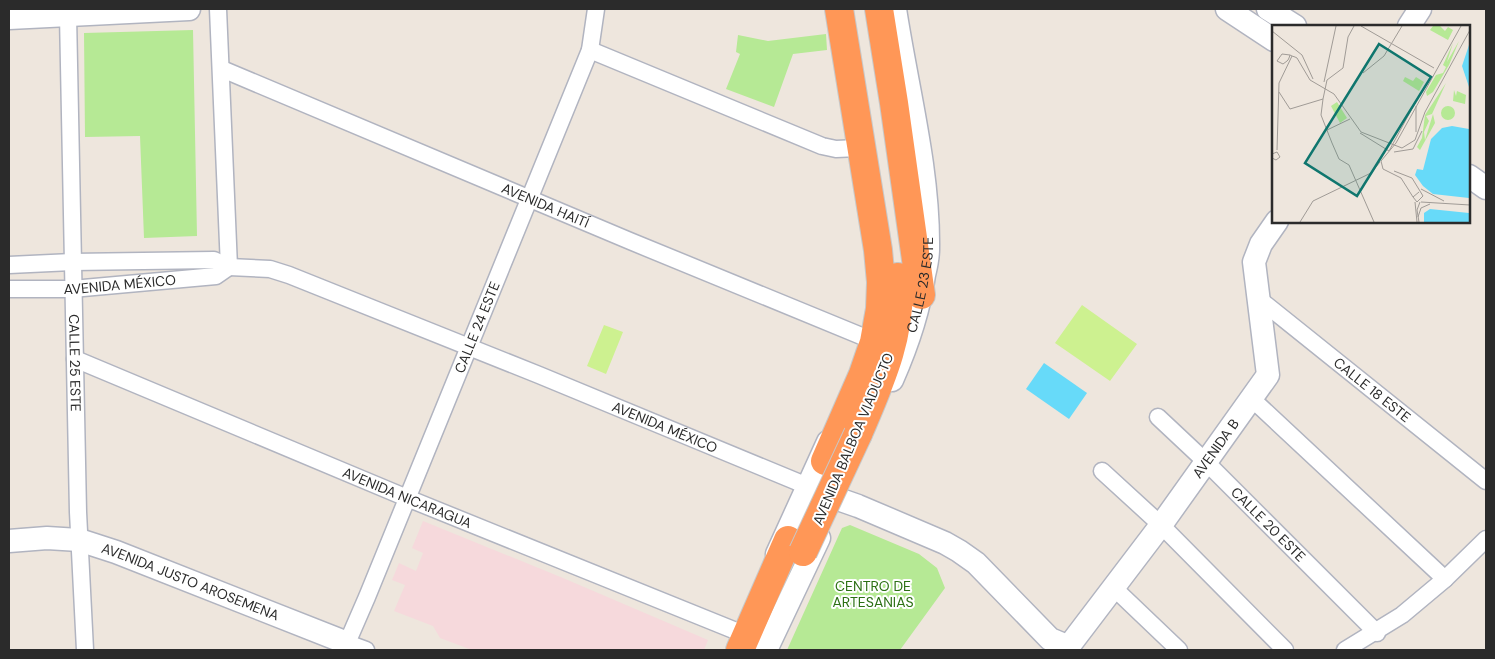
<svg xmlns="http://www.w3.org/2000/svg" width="1495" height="659" viewBox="0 0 1495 659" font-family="'DM Sans',sans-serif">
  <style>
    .medical { fill: #f6d9dc }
    .green { fill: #b6e995 }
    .pitch { fill: #cdf190 }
    .water { fill: #67daf9 }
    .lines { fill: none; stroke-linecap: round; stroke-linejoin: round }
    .street-casing { stroke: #b1b4c0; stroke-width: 19 }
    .secondary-casing { stroke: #b1b4c0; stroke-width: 25 }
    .highway-casing { stroke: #c8c8c8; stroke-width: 30 }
    .street { stroke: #fff; stroke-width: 16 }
    .secondary { stroke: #fff; stroke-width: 22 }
    .highway { stroke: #ff9757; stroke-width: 28 }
    .highway-bridge-casing { stroke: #c8c8c8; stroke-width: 30; stroke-linecap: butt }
    .highway-bridge { stroke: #ff9757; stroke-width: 28 }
    .labels { text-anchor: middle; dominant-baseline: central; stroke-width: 4; stroke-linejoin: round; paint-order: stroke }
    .street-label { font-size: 14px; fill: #2b2b2b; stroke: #fff }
    .park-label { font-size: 14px; fill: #2c7014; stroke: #fff }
    .inset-road { fill: none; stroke: #a09b96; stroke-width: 1 }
    .view { fill: #0f766e; fill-opacity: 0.15; stroke: #0f766e; stroke-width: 2.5 }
    .inset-edge { fill: none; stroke: #2b2b2b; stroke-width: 2.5 }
  </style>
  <rect width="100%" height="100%" fill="#eee6dd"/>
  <!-- medical -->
  <path class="medical" d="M423,521l140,57 145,62 -4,10h-232l-32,-12 -7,-12 -39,-15 11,-26 -13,-5 7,-17 17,8 7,-18 -11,-5z"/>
  <!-- green -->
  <path class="green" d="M193,30l4,206 -53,2 -4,-102 -55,1 -1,-104z
    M826,34l1,16 -34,4 -19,53 -48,-18 14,-35 -4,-2 2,-17 30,6z
    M850,525l69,29 18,14 8,20 -45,62h-113l55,-122z"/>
  <!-- pitch -->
  <path class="pitch" d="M1082,305l55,39 -27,37 -55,-38z
    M604,325l19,7 -17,42 -19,-8z"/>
  <!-- water -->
  <path class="water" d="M1044,363l43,30 -18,26 -43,-30z"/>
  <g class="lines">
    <defs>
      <g id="street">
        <path d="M218,9l11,258"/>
        <path id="s1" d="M68,15l10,497 7,138"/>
        <path d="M590,50l232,96 14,3 22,-1"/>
        <path id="s2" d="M222,69l408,172 241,99"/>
        <path id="s3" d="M9,265l63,-3 142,-2 15,7 41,2 19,6 250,100 278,115"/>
        <path id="s4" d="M9,289h63l144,-13 13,-9"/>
        <path id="s5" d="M1259,299l227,182"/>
        <path id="s6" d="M75,359l332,139 334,135"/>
        <path d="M1251,398l194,181"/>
        <path id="s7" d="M1158,417l48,45 171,171"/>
        <path d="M1102,471l59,54 124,125"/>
        <path d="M1114,588l65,62"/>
        <path d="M347,643l19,7"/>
        <path id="s8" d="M344,650l23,-53 223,-547 6,-41"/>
        <path d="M1345,650l57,-35 43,-36 41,-40"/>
      </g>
      <g id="secondary">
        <path d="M1227,9l47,31"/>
        <path d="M1268,9l27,17"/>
        <path d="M9,18l180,-9"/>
        <path d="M1409,26l11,-17"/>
        <path d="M1469,176l17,12"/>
        <path id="s9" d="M892,380c15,-34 27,-68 32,-105 2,-8 4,-18 4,-26 1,-81 -21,-161 -33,-240"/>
        <path d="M838,499l20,7 87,37 14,8 17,12 74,76 19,8"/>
        <path id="s10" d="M9,541l38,-3 32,2 37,12 231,91"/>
        <path d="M777,554l51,-112"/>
        <path d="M766,650l53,-112"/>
        <path id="s11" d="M1066,650l95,-125 107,-150 -14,-113 7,-18 16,-23"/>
      </g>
      <path id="highway" d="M879,9l15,94 27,192
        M858,434c22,-51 45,-100 40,-157
        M825,461l38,-87 11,-32 6,-33 1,-27 -3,-32 -39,-241
        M740,650l48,-110"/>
    </defs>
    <!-- street casing -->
    <use href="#street" class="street-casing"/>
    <!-- secondary casing -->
    <use href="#secondary" class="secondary-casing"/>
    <!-- highway casing -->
    <use href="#highway" class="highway-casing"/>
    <!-- street -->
    <use href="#street" class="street"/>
    <!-- secondary -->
    <use href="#secondary" class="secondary"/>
    <!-- highway -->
    <use href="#highway" class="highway"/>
    <defs>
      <path id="highway-bridge" d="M803,552l55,-118"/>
    </defs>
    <!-- highway-bridge casing -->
    <use href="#highway-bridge" class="highway-bridge-casing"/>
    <!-- highway-bridge -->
    <use href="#highway-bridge" class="highway-bridge"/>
  </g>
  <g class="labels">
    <!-- street labels -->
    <g class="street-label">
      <text stroke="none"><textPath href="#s2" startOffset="351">AVENIDA HAITÍ</textPath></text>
      <text stroke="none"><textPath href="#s4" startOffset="111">AVENIDA MÉXICO</textPath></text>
      <text stroke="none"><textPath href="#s9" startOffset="100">CALLE 23 ESTE</textPath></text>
      <text stroke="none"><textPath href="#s8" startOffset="349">CALLE 24 ESTE</textPath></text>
      <text stroke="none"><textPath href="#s1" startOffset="348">CALLE 25 ESTE</textPath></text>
      <text stroke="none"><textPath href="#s5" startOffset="145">CALLE 18 ESTE</textPath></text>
      <text stroke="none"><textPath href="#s3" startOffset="688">AVENIDA MÉXICO</textPath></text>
      <text transform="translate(853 439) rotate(-67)">AVENIDA BALBOA VIADUCTO</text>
      <text stroke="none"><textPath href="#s11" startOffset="251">AVENIDA B</textPath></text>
      <text stroke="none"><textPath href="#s6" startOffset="360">AVENIDA NICARAGUA</textPath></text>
      <text stroke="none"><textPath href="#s7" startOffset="154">CALLE 20 ESTE</textPath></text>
      <text stroke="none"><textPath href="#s10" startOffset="189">AVENIDA JUSTO AROSEMENA</textPath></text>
    </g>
    <!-- park labels -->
    <g class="park-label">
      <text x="873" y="586">CENTRO DE<tspan x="873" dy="16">ARTESANIAS</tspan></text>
    </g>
  </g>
  <!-- overview -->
  <g transform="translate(1272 25)">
    <rect width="198" height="198" fill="#eee6dd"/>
    <path d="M161,1h7l5,5 3,-4 5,3 -5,10 -18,-10zM187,16l-10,24 -16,27 -6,4 -1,-4 10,-17 7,-2 3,-6 -3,-2 10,-22 -6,19zM133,52l8,4 3,-4 8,5 -5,9 -16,-10zM174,58l-14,31 -6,2 3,5 -5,11 1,8 8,-26 2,9 -15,27 -3,-3 5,-9 3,-23zM182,65l2,6 1,-5 9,4 -1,9 -12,-3zM65,77l10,16 -7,5 -9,-17zM169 88a7 7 0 1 1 14 0a7 7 0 1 1-14 0Z" fill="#b6e995"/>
    <path d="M197,20v42l-7,-21zM180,101l17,3v69l-36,-4 -10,-8 -8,-11 2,-6 6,1 8,-31 11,-11zM158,184l39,4v9h-45v-9z" fill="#67daf9"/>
    <path class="inset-road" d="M89,1l73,42M0,6l30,24 11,24M18,30l-1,3 -1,2 -1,1 -4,3 -6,-3 5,-7 8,1 2,1 3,1 2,1 13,22 24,14 27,38 41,16 13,-8 10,-28 45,-82M91,48l21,-17 18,-30M52,57l12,-56M7,67l11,17 33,-10 4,-19 16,-12 5,-31 6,-11M51,74l-2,16 11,28 7,16 10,6 25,57M55,105l23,-11M144,107v-26M88,108l29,18 32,-59M5,125l2,-67 13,-27M122,127l19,-3 9,-18M0,129l5,-2 3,5 -4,3 -4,-2M122,146l18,7 11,18 -6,6 -4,-5 6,-5M149,164l23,12M141,172l-12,-19 -18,-9 -2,-8 15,-18 65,-117M143,177l2,20M149,177l49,3M146,192l3,-9 9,-4M28,197l13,-21 58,-28 9,-11M147,197l-2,-12 3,-8"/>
    <path class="view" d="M107,19l52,33 -74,119 -52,-33z"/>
    <rect width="198" height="198" class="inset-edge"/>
  </g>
  <!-- border -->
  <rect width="1495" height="659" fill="none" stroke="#2b2b2b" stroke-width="20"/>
</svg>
